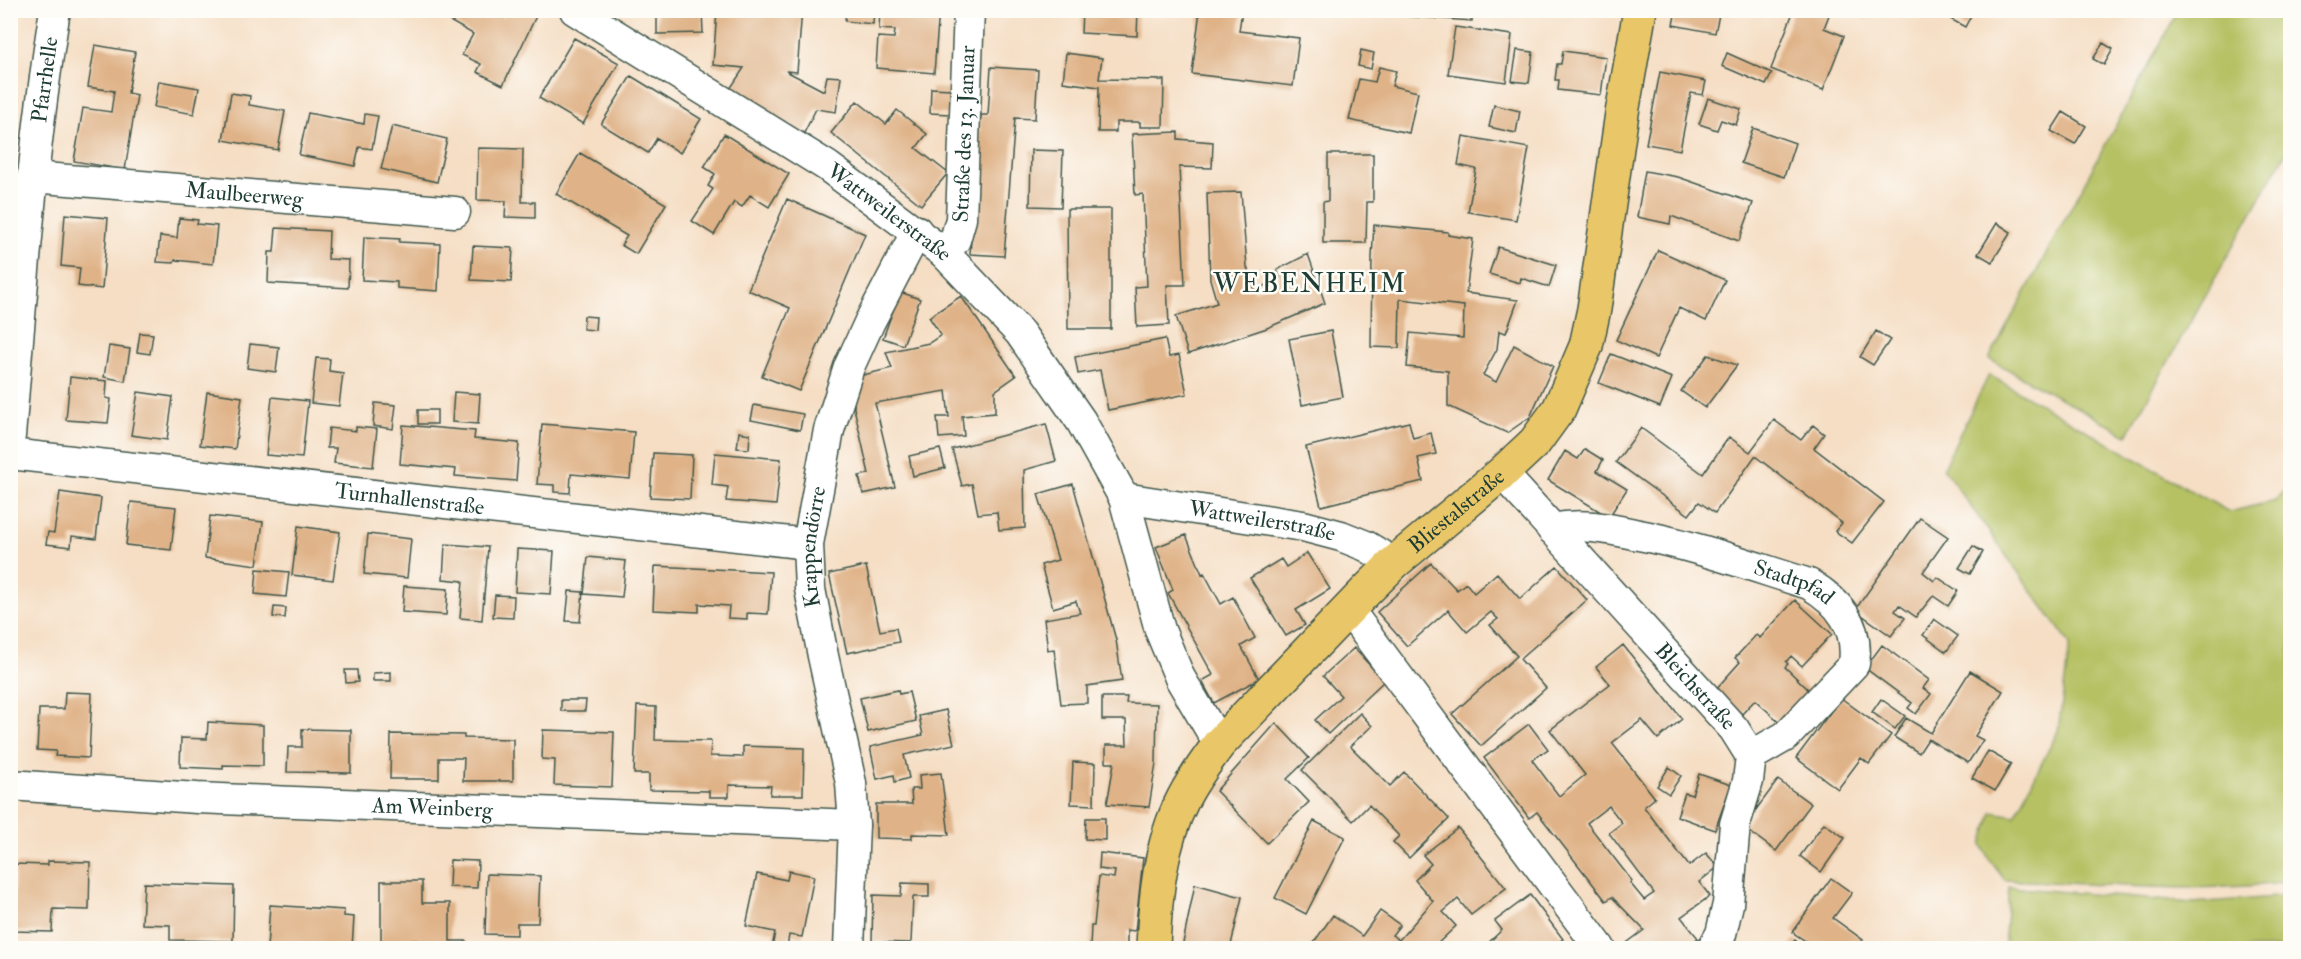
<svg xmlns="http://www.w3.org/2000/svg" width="2301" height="959" viewBox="0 0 2301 959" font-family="'IM FELL Double Pica',serif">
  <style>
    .green { fill: #b5c163; stroke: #6a7f4c; stroke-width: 1.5 }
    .building { fill: #dfb287; fill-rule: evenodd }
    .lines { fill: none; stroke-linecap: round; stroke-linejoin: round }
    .street-casing { stroke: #3f554a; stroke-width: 33 }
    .primary-casing { stroke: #3f554a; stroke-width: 36 }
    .street { stroke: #fff; stroke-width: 30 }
    .primary { stroke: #e9c769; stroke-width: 33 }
    .labels { text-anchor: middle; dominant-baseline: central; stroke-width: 5; stroke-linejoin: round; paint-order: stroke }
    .street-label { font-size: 22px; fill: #1f3d34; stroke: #fdfcf7 }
    .quarter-label { font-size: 26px; letter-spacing: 1.5px; fill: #1f3d34; stroke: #fdfcf7 }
  </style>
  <rect width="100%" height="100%" fill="#fdfcf7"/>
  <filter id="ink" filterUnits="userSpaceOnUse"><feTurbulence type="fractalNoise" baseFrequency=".0167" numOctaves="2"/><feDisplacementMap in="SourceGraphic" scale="12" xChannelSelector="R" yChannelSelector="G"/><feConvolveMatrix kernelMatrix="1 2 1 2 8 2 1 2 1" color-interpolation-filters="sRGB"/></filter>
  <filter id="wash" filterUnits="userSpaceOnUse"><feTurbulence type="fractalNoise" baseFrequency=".008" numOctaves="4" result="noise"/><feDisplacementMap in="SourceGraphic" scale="24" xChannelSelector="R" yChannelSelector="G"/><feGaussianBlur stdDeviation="1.35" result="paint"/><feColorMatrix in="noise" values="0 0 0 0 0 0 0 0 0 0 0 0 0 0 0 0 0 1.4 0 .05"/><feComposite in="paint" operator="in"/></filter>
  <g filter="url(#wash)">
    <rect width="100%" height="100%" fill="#f5dec4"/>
    <!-- green -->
    <path class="green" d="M2178,11h112v134l-163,290 -138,-76z
      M1989,375l240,137 46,-11 15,-15v396c-93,12 -191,2 -285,-2l-16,-21 -7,-14 10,-33 23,4 43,-85 12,-87 -127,-176z
      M2009,887l183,16 98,-7v52h-286z"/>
    <g id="blocks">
      <!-- building -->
      <path class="building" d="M430,10h59l14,8 4,-8 31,2 -35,73 -26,-13 4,-8 -19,-9 11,-21z
        M657,10h45l1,23 -46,1z
        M717,10h85l-5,62 -11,-1 38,20 3,-15 14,1 -5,35 -20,-3 -13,26 -73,-46 14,-21 -31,-3z
        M846,10h28l-1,14 -28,-3z
        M880,10h59l-5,63 -58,-5 2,-31 16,1 1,-8 -16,-1z
        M1082,10h56l-1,26 -56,-3z
        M1200,10h42l-3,21 60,7 -6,48 -101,-12z
        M1390,10h83l-1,11 -82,-6z
        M1676,10h44l-5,23 -42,-8z
        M1794,10h37l-7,18 20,8 -21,54 -52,-21z
        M1846,10h24l-4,9z
        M1934,10h40l-9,17z
        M1455,27l57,8 -6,47 -58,-8z
        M574,38l45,25 -36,61 -44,-26z
        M2103,43l10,6 -9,16 -11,-6z
        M95,45l40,7 -7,41 9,2 -12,75 -51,-9 9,-53 28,4 3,-21 -26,-4z
        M1361,50l13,3 -3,16 -13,-3z
        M1517,50l16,2 -4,31 -17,-2z
        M1563,51l43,6 -5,38 -43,-5 1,-10h-4l2,-16h4z
        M1066,53l36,5 -3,21 65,1 -1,47h-23v-5h-24v10h-18l1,-45 -36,-5z
        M1727,53l45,20 -6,12 -44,-19z
        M991,67l47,3 -3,49 -20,-1 -11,138 -34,-2 11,-139h7z
        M1379,67l17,4 -4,15 26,6 -9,41 -60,-13 10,-41 16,3z
        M1660,72l46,9 -3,14 -12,-2 -11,57 -34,-6z
        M631,76l70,43 -21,34 -23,-15 -9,15 -47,-29z
        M159,81l40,7 -5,26 -40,-7z
        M931,88l20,1 -1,25 -20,-1z
        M231,93l19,3 -1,9 36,6 -7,39 -55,-10z
        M1708,98l33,11 -5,16 -15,-5 -4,10 -18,-6z
        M857,101l29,23 11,-14 30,24 -11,14 32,25 -27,32 -90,-72z
        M1494,105l26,6 -4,22 -27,-6z
        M2063,112l23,14 -11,18 -24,-13z
        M308,113l56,11 1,-10 13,2 -6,33 -13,-2 -4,19 -56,-11z
        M392,126l55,13 -10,43 -56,-13z
        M1753,128l42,15 -11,34 -43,-14z
        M1178,132v7l35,3 -1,26 -33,-1 6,118h-18l2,40 -32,2 -2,-40 12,-1 -4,-92 -8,1 -3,-61z
        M724,134l65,40 -20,33 -19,-12 -8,12 -8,-5 -20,33 -22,-14 21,-32 -5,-3 7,-12 -11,-7z
        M1463,136l66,12 -13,72 -48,-8 8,-43 -18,-4z
        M478,148l45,1 -1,53h13v16l-30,-1 1,-16 -29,-1z
        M1031,150l32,1 -2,56 -31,-1z
        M580,153l86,51 -30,50 -15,-9 6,-9 -71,-42z
        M1328,154h45v48h-6l-1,41h-43v-41l5,-1z
        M1645,171l33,6 75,26 -14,38 -68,-25 -1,8 -33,-7z
        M1241,192l6,75 8,24 25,-13 -3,-8 31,-16 17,49 -58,25 -79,26 -12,-38 41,-13 -7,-24 -3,-86z
        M787,199l78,35 -66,157 -37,-15 28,-68 -42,-18z
        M1067,209h44v120h-43z
        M65,214l43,4 -6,71 -24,-3 2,-18 -19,-2z
        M179,218l19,2 -1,4 20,2 -4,38 -38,-4 -1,3 -17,-1 3,-26 17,2z
        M1997,223l14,9 -19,30 -14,-8z
        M1374,225l74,7v3l25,4 -7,54 52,7 -12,33 -7,-2 -2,18 -14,26 13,7 18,-37 39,21 -23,51 -23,16 -59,-27v-35l-41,-4 3,-34 53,5 1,-32 -64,-7 -1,49 -28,-1 1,-90z
        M276,228l53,3 -1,28 21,1 -1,28 -80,-5 1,-31h5z
        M364,237l36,2 -1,3 41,2 -2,47 -41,-3v-6l-35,-2z
        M473,246l40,2 -2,34 -40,-2z
        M1498,247l58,18 -7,22 -28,-9 -1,5 -31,-9z
        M1658,250l67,30 -19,41 -27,-13 -23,50 -40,-18z
        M900,292l20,7 -17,46 -20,-7z
        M961,296l55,80 -21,15v22l-33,3 2,20 -25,2 -2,-21h12l-3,-26 -71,12 20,84 -32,7 -4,-18 10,-2 -15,-66 1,-31 37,-9 -6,-16 43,-9 12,-8 -12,-18z
        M584,316l12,1 -1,13 -12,-1z
        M1331,331l12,66 -41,8 -13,-66z
        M1876,331l14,9 -17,25 -13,-8z
        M140,333l13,1 -3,20 -13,-2z
        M1165,339l4,18 10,-2 8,39 -79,16 -8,-40 -22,4 -3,-17z
        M250,344l29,3 -3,25 -29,-4z
        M109,346l21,3 -5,32 -21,-4z
        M1611,354l61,24 -12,29 -61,-24z
        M1708,355l29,10 -32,43 -24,-17z
        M316,358l14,1 -1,12 14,2 -4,33 -28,-3z
        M70,377l37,4 -1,17 5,1 -3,24 -42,-3z
        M138,392l35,5 -6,43 -36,-5z
        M207,392l35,5 -7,52 -35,-4z
        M454,392l26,2 -2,30 -26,-2z
        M272,397l36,4 -6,57 -36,-3z
        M375,403l21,2 -3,24 -20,-3z
        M754,405l49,9 -3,16 -49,-10z
        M418,410h19v14h-19z
        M1774,420l27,20 12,-15 11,9 -10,14 70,54 -32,41 -17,-12 7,-8 -87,-67 -40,57 -16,-11 -10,13 -73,-53 25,-34 62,46 26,-37 21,15z
        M1409,422l4,16 18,-5 5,21 -18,4 5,23 -102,25 -15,-59z
        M542,424l92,8 -4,47 -59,-5 -1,19 -16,-1v-7l-17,-1z
        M1046,424l10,37 -32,9 1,58 -26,2 -2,-18 -19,2 -6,-30 -10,2 -10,-37z
        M403,425l72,6 -1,8 45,4 -3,38 -61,-5 1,-7 -56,-5z
        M356,427l21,2 -4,38 -39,-4 2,-15h-9l2,-20 27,3z
        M739,432l11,2 -1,15 -12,-1z
        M940,449l5,19 -32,8 -4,-20z
        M1585,449l18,11 -6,11 30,18 -18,28 -61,-37 17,-29 13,8z
        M653,453l39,2 -2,44 -40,-2z
        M715,453l66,6 -5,46 -50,-4 2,-14 -16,-2z
        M1073,484l43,156 6,41 -35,5v17l-26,1 -7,-55 -6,1 -4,-31 36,-6 -4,-12 -23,7 -12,-43 17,-5 -20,-66z
        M60,492l41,6 -5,41 -24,-3 -1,11 -25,-3 2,-12 6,1z
        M131,502l45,5 -5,43 -45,-5z
        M210,516l53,6 -6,43 -52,-7z
        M1920,518l28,19 -25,35 11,9 3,-4 21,14 -10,15 -15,-10 -17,21 -17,-12 -4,6 10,7 -14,18 -36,-26z
        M298,526l42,6 -7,48 -41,-5z
        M368,534l43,5 -4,39 -43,-4z
        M1186,535l16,39 2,-1 17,31 12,-7 22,41 -14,8 18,33 -45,24 -12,-22 11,-6 -45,-82 5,-3 -17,-43z
        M445,544l43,3 -6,73 -22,-2 3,-37 -20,-2z
        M1973,546l10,6 -13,22 -11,-6z
        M517,549l37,2 -3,43 -36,-2z
        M1307,553l23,36 -34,21 9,15 -19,11 -36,-58 31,-19 5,8z
        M588,557l38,4 -4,36 -38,-3z
        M1431,563l26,27 9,-7 8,10 23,-20 23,26 37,-33 30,34 -67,59 26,29 -65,58 -29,-32 65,-58 -27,-31 8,-6 -7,-7 -24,20 -19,-22 -41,36 -30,-34z
        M655,566l116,6 -3,42 -21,-1v6l-19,-1 1,-12 -30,-2v8l-46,-2z
        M866,566l14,65 16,-3 3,14 -52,11 -18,-79z
        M257,569l32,3 -3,25 -31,-3z
        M404,586l44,3 -2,26 -44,-3z
        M569,591l14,1 -3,30 -14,-1z
        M495,595l19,1 -1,22 -20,-1z
        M1795,600l37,34 -30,32 -11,-10 -5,6 2,2 -3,3 28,27 -29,32 -29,-26 -13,14 -27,-24 25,-28 -5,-4 21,-23 4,3z
        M274,607l12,1 -1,10 -12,-1z
        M1934,619l24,17 -12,16 -23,-17z
        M1623,645l59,74 -24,20 -16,-19 -30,23 43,55 -11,9 45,59 17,-13 12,14 -19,15 11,14 -29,21 17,21 -13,10h-65l24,-18 -32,-33 -6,4 -69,-89 -8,6 -45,-60 45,-34 19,25 -16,11 27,36 26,-21 -35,-45 60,-46 -14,-17zM1609,806l13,17 -13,10 45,60 -10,7 -14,-17 2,-2 -45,-58z
        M1882,645l47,35 -6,8 8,6 -15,20 -8,-6 4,-5 -47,-35z
        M1354,648l30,33 -56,53 -13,-14 26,-24 -18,-20z
        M345,670h12l1,12 -12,1z
        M1970,671l33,20 -28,45 8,4 -15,23 -40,-24 -9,14 -25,-16 12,-19 25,15z
        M391,672v9h-18v-8z
        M898,690l1,4 10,-2 7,29 -48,11 -8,-34z
        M65,692l27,1 -3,65 -34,-2 1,-5 -19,-1 2,-41h25z
        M1102,697h25l-1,6 31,1 -1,59 -7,44 -42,-3 7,-41h-8v-18h21l-1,-25h-24z
        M1841,698l50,37 -22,29 -8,-6 -23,31 -42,-31z
        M1881,699l24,17 -10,13 -23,-17z
        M561,700h25l-1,11h-24z
        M637,706l19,1 -1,33 56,1 -1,15 33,1v-11l61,2 -1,47h-33l1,-9 -42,-1v12h-20v-6l-60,-1v-16h-15z
        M946,710l8,34 -50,11 5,23 -14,4 -1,-7 -17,4 -7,-32 53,-12 -4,-19z
        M1360,713l12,13 -22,20 40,40 14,-14 45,47 -40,39 -16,-16 6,-6 -30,-31 -16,16 -51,-51z
        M208,722l55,3v41l-40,-1v4l-43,-2 1,-29 26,1z
        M1276,723l33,35 -22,21 22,23 -42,41 -51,-52z
        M302,729l49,1v43l-64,-1 1,-25h14z
        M543,730l71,2 -2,55 -58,-2 1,-25 -13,-1z
        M391,734l73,1v3l49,1v42h-50l1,-23h-25v21h-49z
        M1988,751l23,13 -16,27 -23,-13z
        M1073,762l22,1 -1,42 -23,-1z
        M1669,767l12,9 -12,18 -12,-8z
        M941,773l8,62 -37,-1v5l-36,-1v-34h36l-1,-15h9l-1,-14z
        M1699,774l32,11 -16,45 -38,-14 8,-23 7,2z
        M1778,780l33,24 -35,47 -33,-24z
        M1086,818h19v22l-20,-1z
        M1314,821l31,16 -39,77 -31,-16z
        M1824,823l21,15 -24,34 -21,-16z
        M1458,828l48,60 -35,27 -13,-16 -15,13 13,14 -23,22h-123l23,-33 29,21 18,-25 20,14 -8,10 7,5 34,-39 -18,-21 16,-16 -8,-9z
        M1100,853l43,5 -8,73 -8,-1v18h-37l1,-22h3l5,-50 15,2 1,-7 -16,-2z
        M450,860l28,1 -1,27 -28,-1z
        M48,861l42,1 -1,48 -36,-1 -1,23 -39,-1 2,-67 33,1z
        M789,871l25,5 -12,61 -13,-2 -2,13h-15l3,-16 -29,-6 11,-52 30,6z
        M487,874l53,2 -2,47h-21v12l-32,-1z
        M1831,878l21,15 -19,25 30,22 -6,8h-33l-3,-2 -5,2 -24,-16z
        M381,881h41v22h28v38h16v7h-50v-8l-12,1 -1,6h-22z
        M144,883l90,3 -1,55 -63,-1v-15l-28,-1z
        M902,883l27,1v13h-16l-2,46 -39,-1 1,-47 28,1z
        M1195,884l47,13 -11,48 10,3h-59z
        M1530,895l33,44 -13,9h-67l19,-18 -7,-9z
        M270,905l74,5v6l10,1 -2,31h-85z
        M1795,940l9,8h-17z"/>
    </g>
  </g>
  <g filter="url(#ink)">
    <use href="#blocks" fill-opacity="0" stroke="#3f554a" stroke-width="1.5"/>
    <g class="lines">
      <defs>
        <g id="street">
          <path id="s1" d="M575,10l252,156 117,87 76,80 61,88 43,77 36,132 20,48 39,66"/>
          <path id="s2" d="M32,177l423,35"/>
          <path id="s3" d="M944,253l11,-13 6,-21 8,-209"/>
          <path id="s4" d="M10,436c12,-142 22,-285 45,-426"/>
          <path id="s5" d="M10,454l798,90"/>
          <path id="s6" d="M1502,473l232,256 17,27 -3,25 -13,43 -7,80 -7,30 -8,14"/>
          <path id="s7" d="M1124,498l179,28 38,10 25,10 28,17"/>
          <path id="s8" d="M1552,529c29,-6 54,-1 82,5 60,11 117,32 175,50 31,18 50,43 45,80l-68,72 -35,20"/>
          <path d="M1348,609l252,339"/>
          <path id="s9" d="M10,785l187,13 657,27"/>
          <path id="s10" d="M849,948l5,-123 -3,-42 -28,-127 -13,-67 -2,-45 21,-114 20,-63 21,-46 47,-90"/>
        </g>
        <g id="primary">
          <path id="s11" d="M1153,948c2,-49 7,-104 30,-149 10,-20 23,-37 36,-55l148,-154 27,-27 108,-90 33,-31 24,-33 27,-63 8,-37 28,-196 18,-103"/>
        </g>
      </defs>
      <!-- street casing -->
      <use href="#street" class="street-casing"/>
      <!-- primary casing -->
      <use href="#primary" class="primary-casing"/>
      <!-- street -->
      <use href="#street" class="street"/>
      <!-- primary -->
      <use href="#primary" class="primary"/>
    </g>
  </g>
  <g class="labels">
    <!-- street labels -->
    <g class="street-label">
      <text stroke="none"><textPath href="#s4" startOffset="358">Pfarrhelle</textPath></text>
      <text stroke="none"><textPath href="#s3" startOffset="124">Straße des 13. Januar</textPath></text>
      <text stroke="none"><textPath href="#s2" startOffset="213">Maulbeerweg</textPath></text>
      <text stroke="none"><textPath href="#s1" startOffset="374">Wattweilerstraße</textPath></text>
      <text stroke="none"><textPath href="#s5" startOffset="402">Turnhallenstraße</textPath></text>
      <text stroke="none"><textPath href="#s11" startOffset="552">Bliestalstraße</textPath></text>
      <text stroke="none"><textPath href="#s7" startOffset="140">Wattweilerstraße</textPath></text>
      <text stroke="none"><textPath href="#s10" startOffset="406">Krappendörre</textPath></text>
      <text stroke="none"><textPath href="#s8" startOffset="250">Stadtpfad</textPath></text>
      <text stroke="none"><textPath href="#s6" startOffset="288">Bleichstraße</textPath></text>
      <text stroke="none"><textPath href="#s9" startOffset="423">Am Weinberg</textPath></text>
    </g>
    <!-- quarter labels -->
    <g class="quarter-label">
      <text x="1310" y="284">WEBENHEIM</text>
    </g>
  </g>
  <!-- margin -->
  <rect width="2301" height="959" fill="none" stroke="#fdfcf7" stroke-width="36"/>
</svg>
